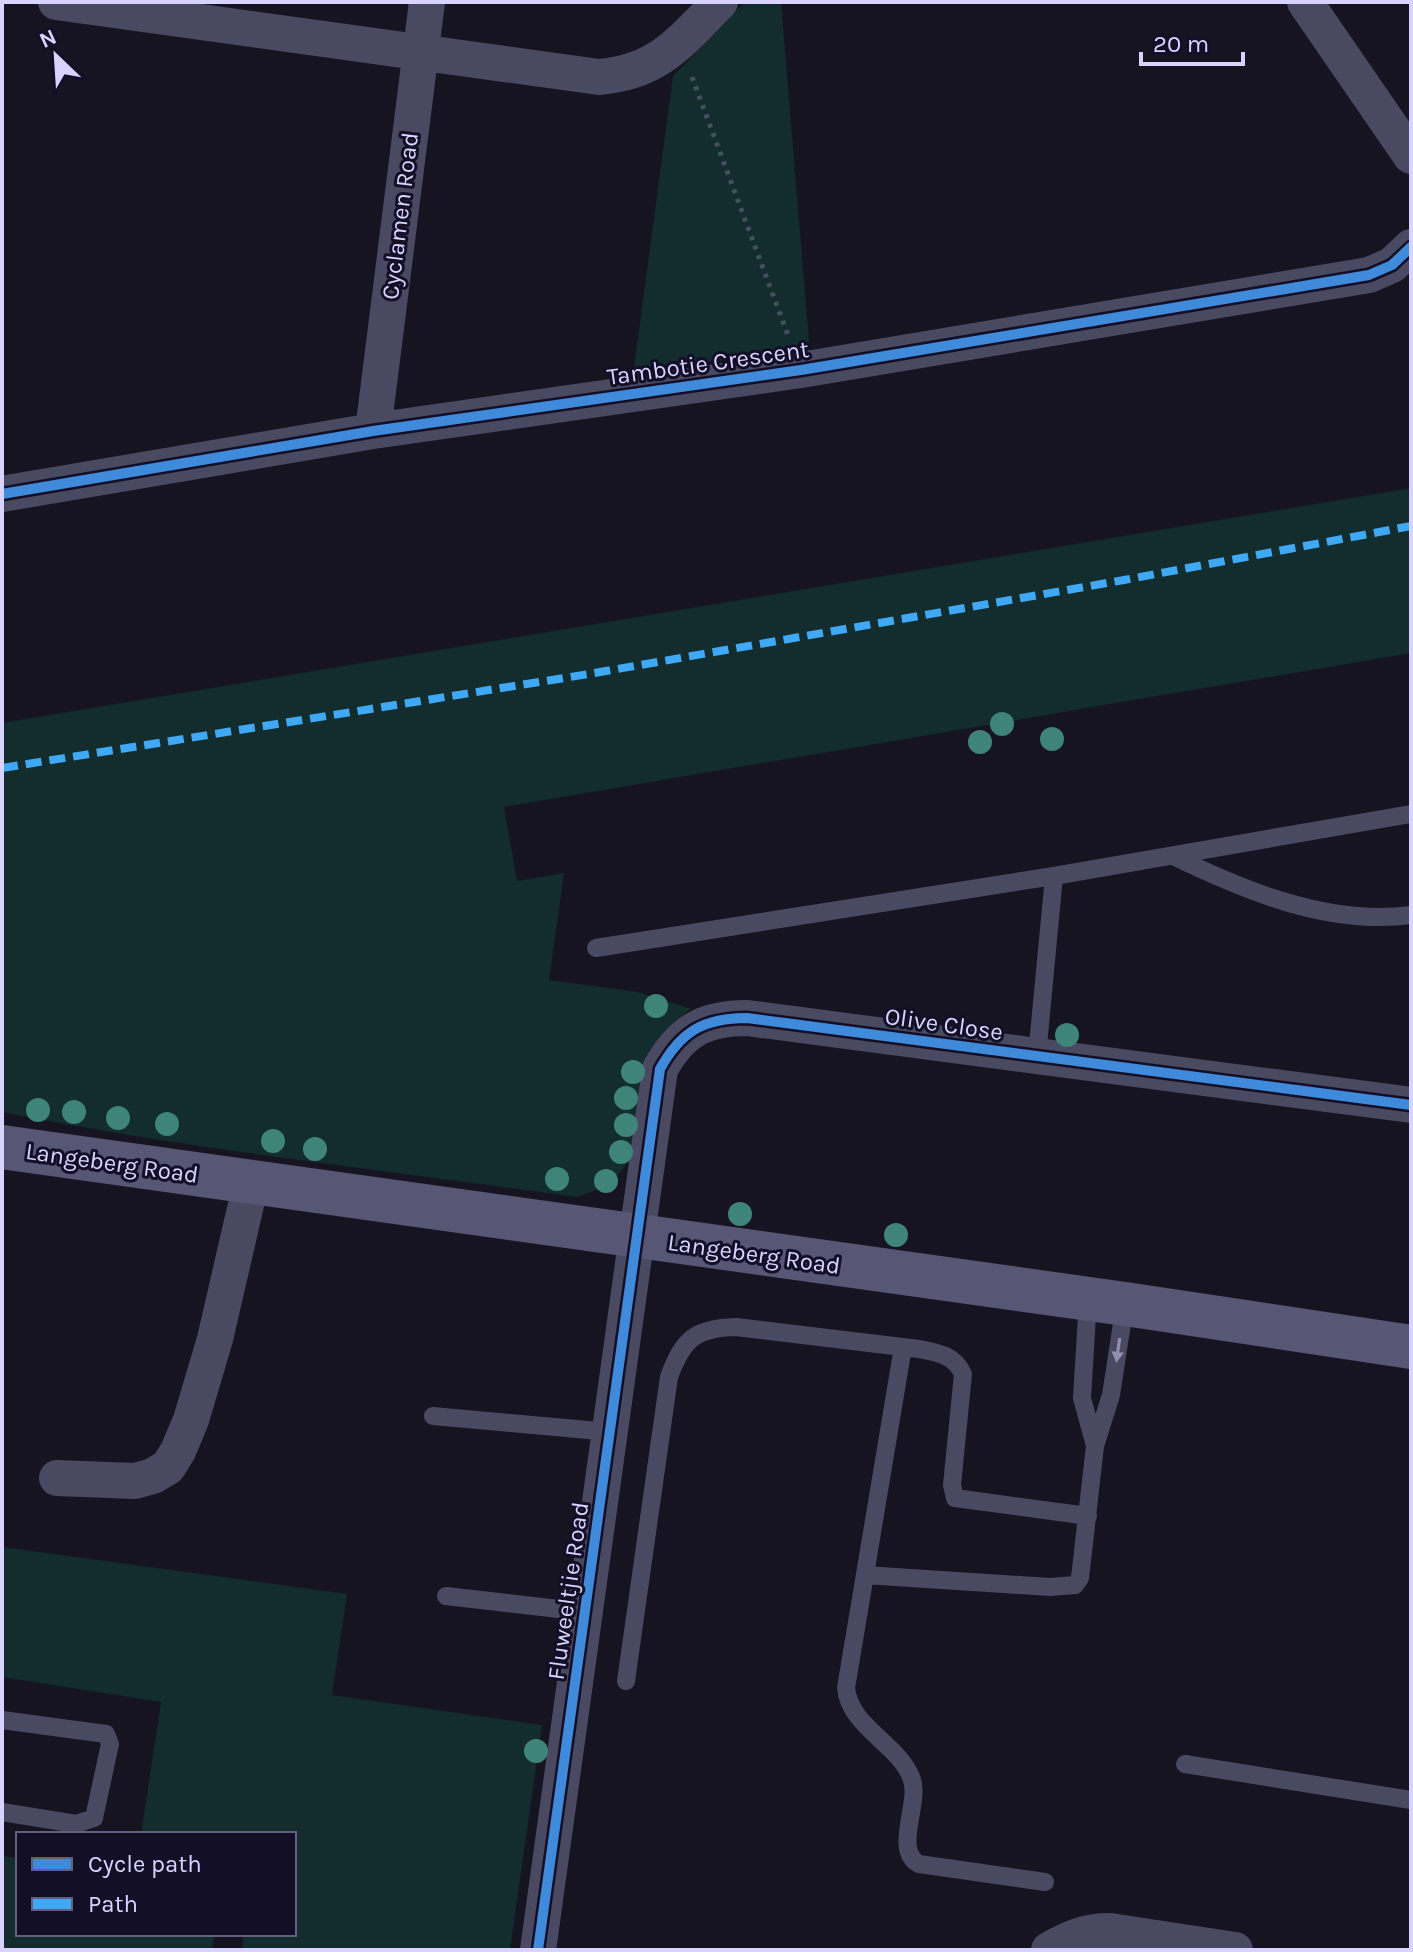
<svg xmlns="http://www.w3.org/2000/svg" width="1413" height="1952" viewBox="0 0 1413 1952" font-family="Karla,sans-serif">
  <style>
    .green { fill: #132c2d }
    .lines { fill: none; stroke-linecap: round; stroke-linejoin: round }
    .path { stroke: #44505f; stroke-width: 5; stroke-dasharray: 4 6; stroke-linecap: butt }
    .service { stroke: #4a4962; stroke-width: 18 }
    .minor { stroke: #4a4962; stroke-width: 36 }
    .secondary { stroke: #575674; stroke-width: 44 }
    .quiet { stroke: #3fa9f5; stroke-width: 8; stroke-dasharray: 16 8; stroke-linecap: butt }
    .cycleway-casing { stroke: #130f26; stroke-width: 15 }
    .cycleway { stroke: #408adc; stroke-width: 10 }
    .tree { fill: #3e8478 }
    .oneway { fill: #928eb0 }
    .labels { text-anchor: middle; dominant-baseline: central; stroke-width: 6; stroke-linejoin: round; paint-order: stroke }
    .street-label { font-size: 24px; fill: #d9d4ff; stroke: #130f26 }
  </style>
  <rect width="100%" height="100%" fill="#161421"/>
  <!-- green -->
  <path class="green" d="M745,2h36l29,351 -176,15 39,-292z
    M1411,488v165l-907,154 13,74 47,-8 -15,107 89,12 53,17c-20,14 -40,32 -46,57 -15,59 8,110 -69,131 -191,-27 -384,-47 -574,-85v-389z
    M2,1547l345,47 -15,101 210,30 -32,225h-268l2,-16h50v-100h-153l20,-132 -159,-25z
    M2,1856l16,2v76h196l-2,16h-210z"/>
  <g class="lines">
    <!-- path -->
    <path class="path" d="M692,77l97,261"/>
    <!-- service -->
    <path class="service" d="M1173,856c72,35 156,70 238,59
      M596,948l458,-72 357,-62
      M1037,1056l17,-180
      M1088,1299l-6,99 13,48
      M903,1347l-57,341c4,39 51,55 65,89 11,24 -19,73 8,87l126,18
      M433,1416l177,16
      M865,1575l185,12 25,-2 5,-7 15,-132 16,-51 14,-91
      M446,1596l139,16
      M626,1681l43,-304c14,-38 26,-49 67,-50l183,22c20,4 35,6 44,25l-11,111 3,13 133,18
      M2,1720l104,14 4,10 -16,74 -18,6 -74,-12
      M1185,1764l226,36"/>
    <!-- minor -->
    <path class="minor" d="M56,2l543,75c60,-5 81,-35 121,-75
      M1305,2l106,154
      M373,431l54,-429
      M2,494l371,-63 428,-61 568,-95 23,-10 19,-18
      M57,1478l78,3 18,-5 15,-9 10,-16 13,-31 24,-81 36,-156
      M538,1950l122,-881c21,-38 44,-51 87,-51l664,87
      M1049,1950c20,-12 37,-19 61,-19l125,19"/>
    <!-- secondary -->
    <path class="secondary" d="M2,1147l1123,157 286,43"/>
    <!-- quiet -->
    <path class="quiet" d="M2,768l587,-94 535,-94 287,-54"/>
    <defs>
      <path id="cycleway" d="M2,494l371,-63 428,-61 568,-95 23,-10 19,-18
        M538,1950l122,-881c21,-38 44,-51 87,-51l664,87"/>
    </defs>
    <!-- cycleway casing -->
    <use href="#cycleway" class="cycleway-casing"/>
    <!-- cycleway -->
    <use href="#cycleway" class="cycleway"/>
  </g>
  <!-- trees -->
  <g class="tree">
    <circle cx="1002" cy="724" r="12"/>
    <circle cx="1052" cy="739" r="12"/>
    <circle cx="980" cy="742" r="12"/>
    <circle cx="656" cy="1006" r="12"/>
    <circle cx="1067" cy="1035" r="12"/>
    <circle cx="633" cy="1072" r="12"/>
    <circle cx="626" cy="1098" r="12"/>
    <circle cx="38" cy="1110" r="12"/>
    <circle cx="74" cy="1112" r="12"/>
    <circle cx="118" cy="1118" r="12"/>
    <circle cx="167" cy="1124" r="12"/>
    <circle cx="626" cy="1125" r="12"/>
    <circle cx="273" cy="1141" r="12"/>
    <circle cx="315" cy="1149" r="12"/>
    <circle cx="621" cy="1152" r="12"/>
    <circle cx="557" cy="1179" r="12"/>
    <circle cx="606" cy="1181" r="12"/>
    <circle cx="740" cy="1214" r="12"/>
    <circle cx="896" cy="1235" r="12"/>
    <circle cx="536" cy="1751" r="12"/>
  </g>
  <!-- one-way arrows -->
  <defs><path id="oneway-solid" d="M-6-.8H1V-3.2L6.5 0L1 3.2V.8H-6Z" transform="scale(2)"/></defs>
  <use class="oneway" href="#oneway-solid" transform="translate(1118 1350) rotate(98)"/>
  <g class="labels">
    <!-- street labels -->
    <g class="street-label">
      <text transform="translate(400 216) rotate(-83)">Cyclamen Road</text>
      <text transform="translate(708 363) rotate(-8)">Tambotie Crescent</text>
      <text transform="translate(944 1024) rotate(8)">Olive Close</text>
      <text transform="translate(112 1163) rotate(8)">Langeberg Road</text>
      <text transform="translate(754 1254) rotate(8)">Langeberg Road</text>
      <text transform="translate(568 1591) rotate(-82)">Fluweeltjie Road</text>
    </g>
  </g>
  <!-- border -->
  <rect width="1413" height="1952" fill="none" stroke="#d9d4ff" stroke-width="8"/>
  <!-- legend -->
  <rect x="16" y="1832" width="280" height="104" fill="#130f26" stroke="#625e7d" stroke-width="2"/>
  <rect x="32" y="1858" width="40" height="12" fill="#408adc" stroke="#625e7d" stroke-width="2"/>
  <text x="88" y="1872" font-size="24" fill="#d9d4ff">Cycle path</text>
  <rect x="32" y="1898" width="40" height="12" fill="#3fa9f5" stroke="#625e7d" stroke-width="2"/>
  <text x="88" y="1912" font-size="24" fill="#d9d4ff">Path</text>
  <!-- north arrow -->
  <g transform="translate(56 56) rotate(335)" stroke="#130f26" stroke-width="6" paint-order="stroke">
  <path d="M0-6L14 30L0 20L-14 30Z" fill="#d9d4ff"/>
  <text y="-12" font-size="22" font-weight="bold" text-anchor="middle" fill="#d9d4ff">N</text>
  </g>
  <!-- scale -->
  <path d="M1141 52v12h102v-12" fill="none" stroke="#d9d4ff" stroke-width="4"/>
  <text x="1153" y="52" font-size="24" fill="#d9d4ff" stroke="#130f26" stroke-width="6" paint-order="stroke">20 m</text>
</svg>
